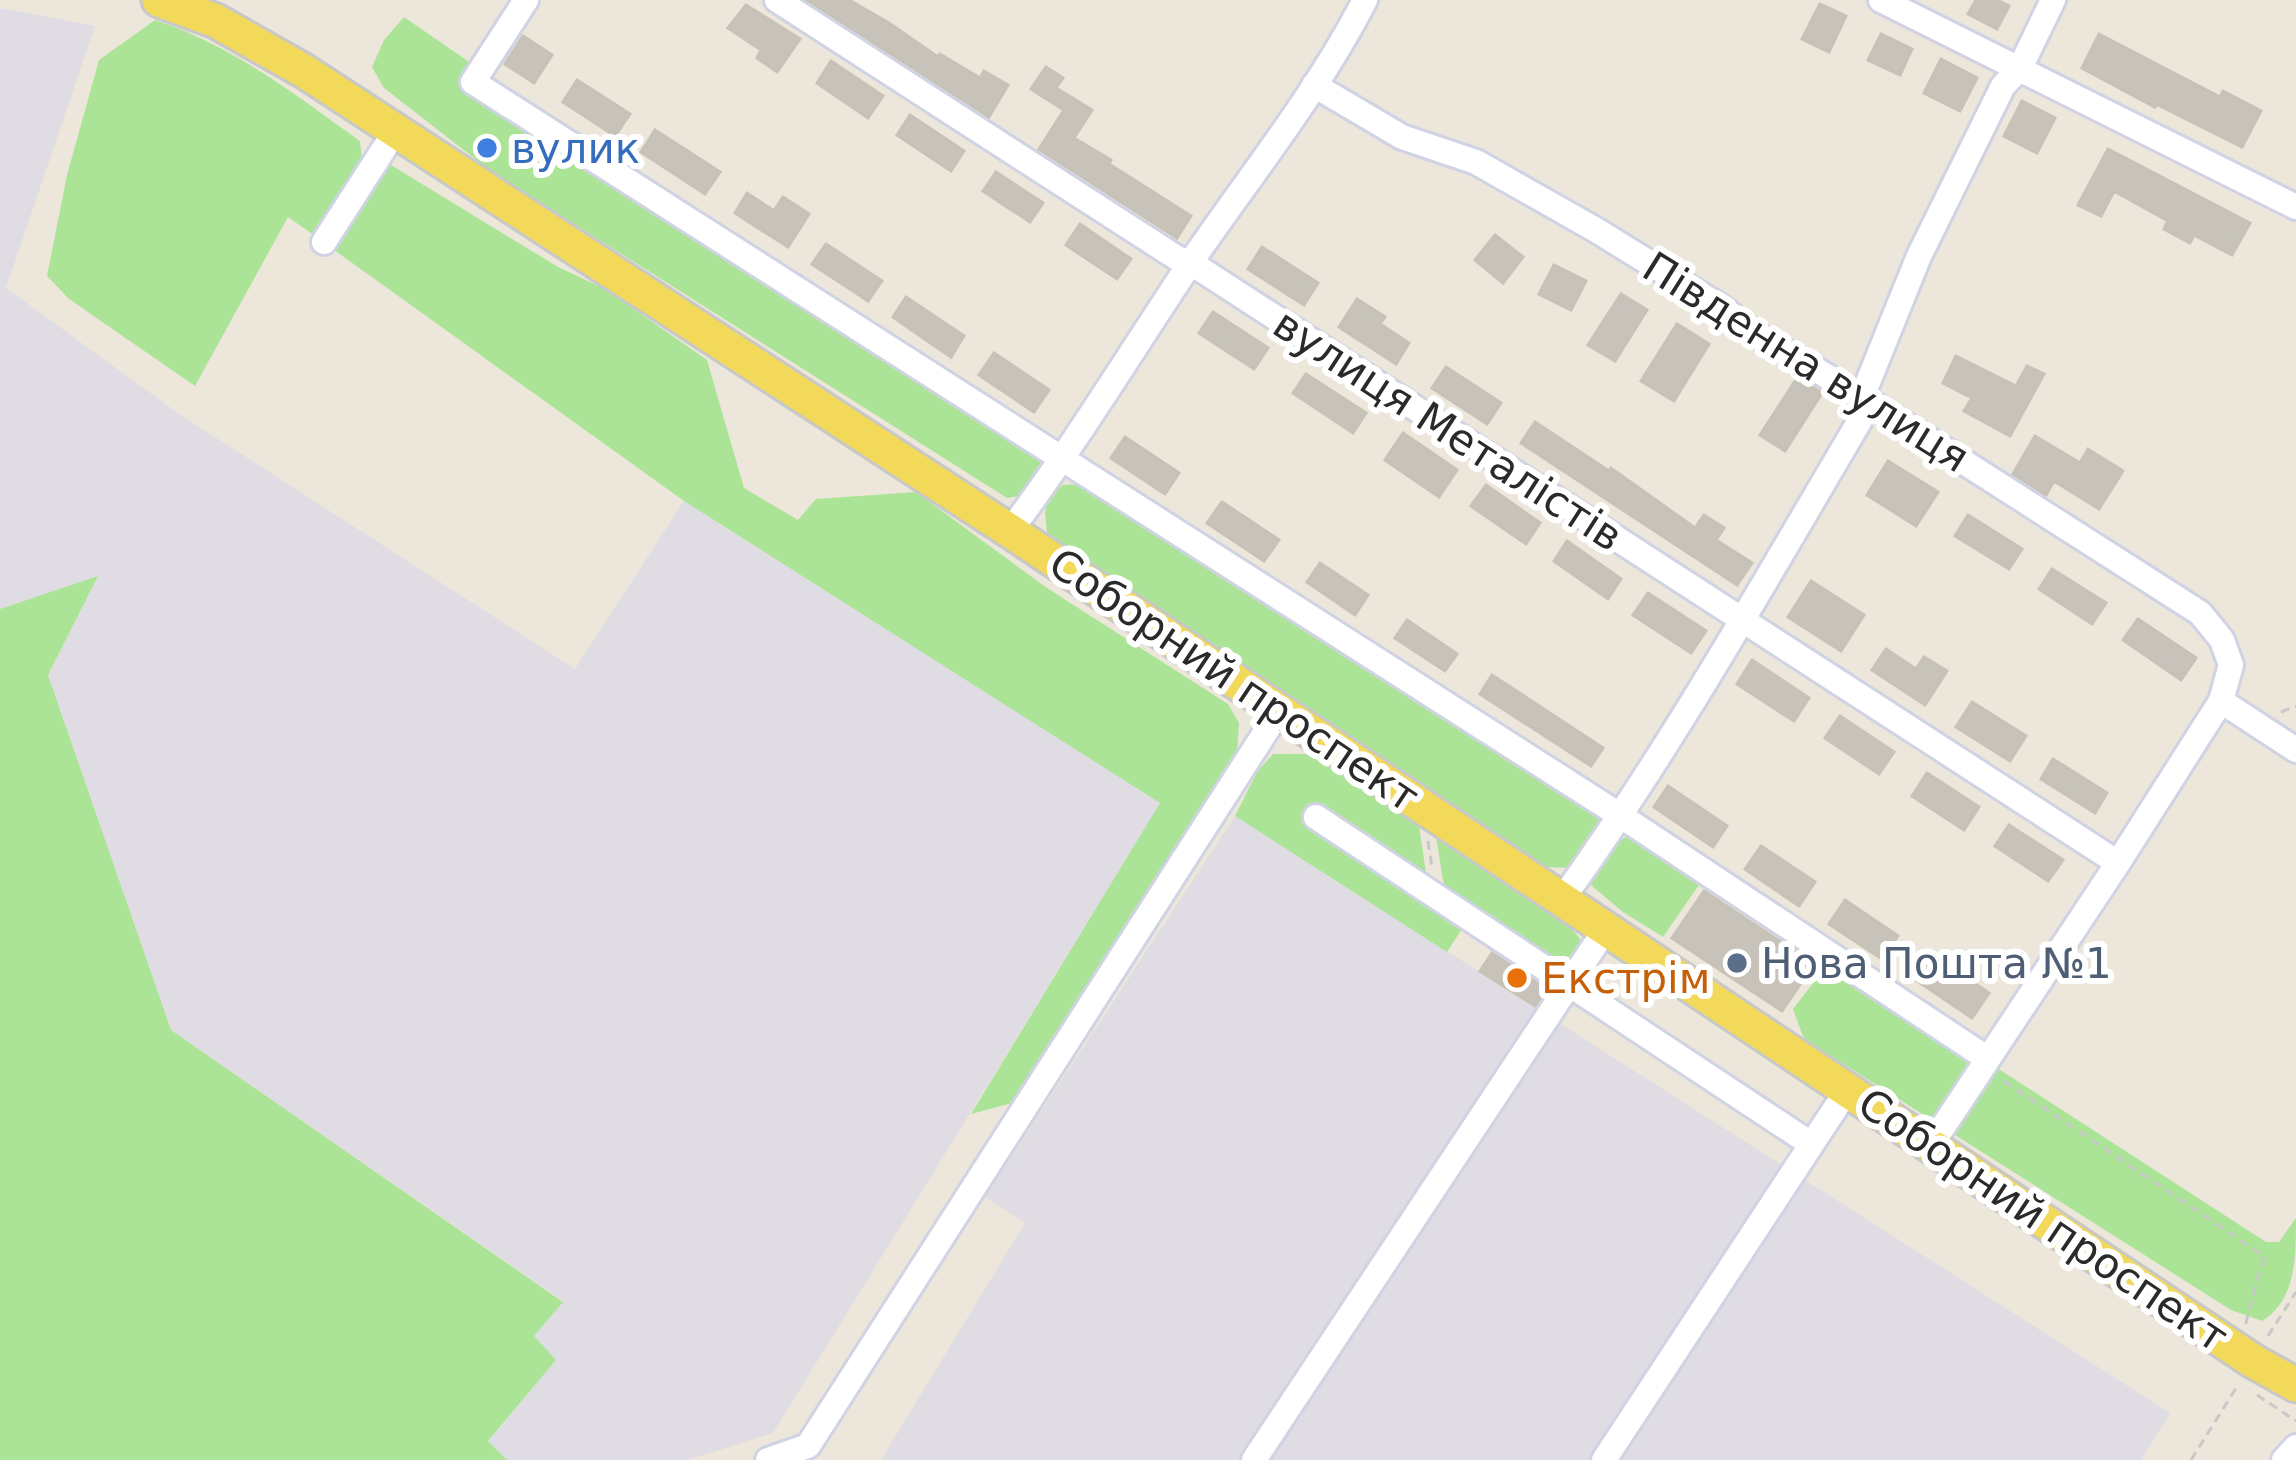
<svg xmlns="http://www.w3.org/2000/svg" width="2296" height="1460" viewBox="0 0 2296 1460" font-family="'DejaVu Sans',sans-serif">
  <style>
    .industrial { fill: #dfdce4 }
    .green { fill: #ace497 }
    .building { fill: #c7c3bb; stroke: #c7c2b5; stroke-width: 3 }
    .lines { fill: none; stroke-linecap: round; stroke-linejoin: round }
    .minor-casing { stroke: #d0d3e3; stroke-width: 30 }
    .major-casing { stroke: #c8c8c8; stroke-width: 39 }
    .path { stroke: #c8c8c8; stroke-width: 3; stroke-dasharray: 9 6; stroke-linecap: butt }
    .minor { stroke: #fff; stroke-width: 24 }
    .major { stroke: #f2d95a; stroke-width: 33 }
    .shop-dot { fill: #3f7fe0; stroke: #fff; stroke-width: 4.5 }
    .service-dot { fill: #5c6f8a; stroke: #fff; stroke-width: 4.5 }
    .food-dot { fill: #e8710a; stroke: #fff; stroke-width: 4.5 }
    .labels { text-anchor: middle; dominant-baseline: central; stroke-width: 12; stroke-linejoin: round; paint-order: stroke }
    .shop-label { font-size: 42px; fill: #366cbe; stroke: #fff; text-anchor: start }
    .street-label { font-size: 42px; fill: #2a2a2a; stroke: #fff }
    .service-label { font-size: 42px; fill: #4e5e75; stroke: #fff; text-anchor: start }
    .food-label { font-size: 42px; fill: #c56008; stroke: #fff; text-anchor: start }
  </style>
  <rect width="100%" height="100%" fill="#ece6db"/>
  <!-- industrial -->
  <path class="industrial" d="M0,8l95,18 -89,262 173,126 396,255 109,-168 477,302 -388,630 -85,27h-181l-19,-18 67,-81 -22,-24 30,-36 -392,-271 -123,-355 49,-97 -97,31z
    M1235,816l935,597 -29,47h-1260l144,-237 -40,-26z"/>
  <!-- green -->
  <path class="green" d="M404,17l68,47 -11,18 593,376 -28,37 -19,3 -515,-326 -108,-84 -12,-21 12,-27z
    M155,20c77,25 140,75 205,121l2,21 -44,76 -30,-21 -93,169 -126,-87 -22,-23 20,-101 32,-115z
    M391,165l167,102 47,22 102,71 37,128 54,32 18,-21 100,-7 131,96 181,116 11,19 -2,28 -15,35 -202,315 -49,13 189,-311 -476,-302 -354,-254 46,-75z
    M1082,484l508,321 9,15 -3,14 -27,34 -23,-1 -279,-182 -220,-152 -2,-21 3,-16 15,-11z
    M98,576l-50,99 123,355 392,272 -29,34 22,24 -68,81 19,19h-507v-851z
    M1273,754h35l111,72 7,47 -111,-70 -6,4 -3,19 16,2 142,98 -17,26 -212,-136 22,-44z
    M1632,834l69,48 -38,55 -40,-25 -37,-31 28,-38z
    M1436,837l137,93 10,13c-9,13 -14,17 -29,15l-110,-72z
    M1836,969l155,95 275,178h13l17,-24c0,40 0,82 -34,103l-31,-11 -427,-271 -11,-30 28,-36z"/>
  <!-- building -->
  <path class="building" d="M807,0h42l40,23 49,34 2,-3 40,24 4,-7 24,14 -19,32z
    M1976,0h21l12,6 -12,23 -29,-15z
    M1820,4l26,12 -17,36 -27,-13z
    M746,5l54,34 -23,33 -20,-14 4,-8 -33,-22z
    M1881,34l31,15 -12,26 -32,-15z
    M2099,34l121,63 3,-6 38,20 -19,36 -86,-43 -1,3 -73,-39z
    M523,36l29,19 -18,28 -29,-19z
    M1941,59l36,19 -17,33 -36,-18z
    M831,61l52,35 -15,22 -51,-35z
    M1046,67l17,11 -7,10 36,22 -18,28 37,22 -2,4 82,52 -14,22 -138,-89 25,-39 -33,-21z
    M577,80l53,34 -15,22 -52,-34z
    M2022,101l33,17 -18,35 -33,-17z
    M910,115l54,36 -13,20 -54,-36z
    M655,130l65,42 -15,22 -64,-42z
    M2108,149l142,74 -18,32 -38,-20 -4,8 -26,-14 4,-8 -54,-30 -13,25 -23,-11z
    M996,172l47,31 -13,19 -47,-31z
    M747,193l27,18 9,-14 26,17 -21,33 -53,-34z
    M1080,224l51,35 -14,20 -51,-34z
    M1495,235l28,22 -20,26 -28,-23z
    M826,244l56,37 -14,20 -56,-37z
    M1262,247l56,36 -14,22 -56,-36z
    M1554,265l32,16 -15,29 -32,-16z
    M1621,294l26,16 -32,51 -27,-16z
    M906,297l58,39 -13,21 -58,-40z
    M1357,299l28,18 -5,7 29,19 -13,21 -57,-37z
    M1213,312l55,36 -14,21 -55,-36z
    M1677,324l32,20 -35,57 -33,-20z
    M994,353l55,37 -15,22 -55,-37z
    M1956,356l60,30 11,-20 17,8 -34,62 -46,-25 8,-13 -29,-15z
    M1446,367l55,36 -14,21 -55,-36z
    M1306,374l60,39 -13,20 -60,-40z
    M1797,378l25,15 -37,58 -25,-16z
    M1535,422l74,49 2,-3 84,60 9,-13 20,13 -8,12 36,23 -15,22 -216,-142z
    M1403,433l54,37 -18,27 -54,-37z
    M2035,436l45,27 8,-14 35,22 -24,38 -45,-28 -8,14 -33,-21z
    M1125,437l54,36 -14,21 -54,-36z
    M1888,461l50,31 -22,34 -49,-31z
    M1486,485l54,38 -14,21 -55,-38z
    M1222,502l57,38 -15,21 -57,-38z
    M1968,515l54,34 -13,20 -54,-33z
    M1567,541l54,38 -13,20 -54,-38z
    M1320,563l48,32 -13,20 -48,-33z
    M2052,569l54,34 -14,21 -53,-35z
    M1811,581l53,34 -23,36 -53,-34z
    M1648,593l58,38 -15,22 -58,-38z
    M2138,619l58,39 -15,22 -58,-40z
    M1407,620l50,34 -12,17 -50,-33z
    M1886,649l30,20 8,-12 23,14 -22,34 -53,-35z
    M1752,660l57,38 -15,23 -57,-37z
    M1492,675l111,73 -12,18 -111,-72z
    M1972,702l54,34 -16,25 -54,-34z
    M1840,716l54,36 -15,22 -54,-36z
    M2053,759l54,34 -12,20 -54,-34z
    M1927,773l52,34 -15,23 -52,-34z
    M1668,786l59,40 -14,21 -59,-40z
    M2009,825l54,35 -15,21 -53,-35z
    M1761,846l54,36 -16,24 -54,-37z
    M1704,891l110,73 -32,47 -110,-73z
    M1845,900l53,36 -16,23 -53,-35z
    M1927,951l62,42 -17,25 -62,-42z
    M1492,953l54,36 -11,17 -55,-35z"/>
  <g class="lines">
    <defs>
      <path id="minor" d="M526,0l-53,82 1148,734 367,243
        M777,0l400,258 14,5 927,600
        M1881,0l415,207
        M1314,85l88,52 74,25 120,68 128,79 28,23 110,65 338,216 22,27 9,25 -10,36 -103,162 -187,282
        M324,242l72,-112
        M1010,531c65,-87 121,-179 181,-269 59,-86 126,-169 174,-262
        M2221,701l75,49
        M1316,817l495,327
        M1563,898c109,-152 201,-315 296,-476l3,-25 57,-141 84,-170 17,-18 33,-68
        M768,1460l40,-14 471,-735
        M1254,1460l353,-533
        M1604,1460l244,-371
        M2284,1460l12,-13"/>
      <path id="major" d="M159,0l57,21 88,50 706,460 1243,830 43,24"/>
    </defs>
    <!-- minor casing -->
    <use href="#minor" class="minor-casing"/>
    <!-- major casing -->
    <use href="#major" class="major-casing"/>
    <!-- path -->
    <path class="path" d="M2281,712l15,-6
      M1428,841l4,26
      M2004,1081l260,175 -19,70
      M2268,1336l28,-44
      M2257,1395l39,26
      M2191,1460l47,-75"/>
    <!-- minor -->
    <use href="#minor" class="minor"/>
    <!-- major -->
    <use href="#major" class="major"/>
  </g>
  <!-- markers -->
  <circle class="shop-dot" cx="487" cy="148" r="12"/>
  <circle class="service-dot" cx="1737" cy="963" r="12"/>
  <circle class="food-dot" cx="1517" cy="978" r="12"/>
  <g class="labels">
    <!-- shop labels -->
    <g class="shop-label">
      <text x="511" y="148">вулик</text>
    </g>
    <!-- street labels -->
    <g class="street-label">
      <text transform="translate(1806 362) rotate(32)">Південна вулиця</text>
      <text transform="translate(1448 430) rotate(33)">вулиця Металістів</text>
      <text transform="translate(1234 680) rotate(34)">Соборний проспект</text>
      <text transform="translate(2043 1220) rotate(34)">Соборний проспект</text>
    </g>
    <!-- service labels -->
    <g class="service-label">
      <text x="1761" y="963">Нова Пошта №1</text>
    </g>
    <!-- food labels -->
    <g class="food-label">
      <text x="1541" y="978">Екстрім</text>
    </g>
  </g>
</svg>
